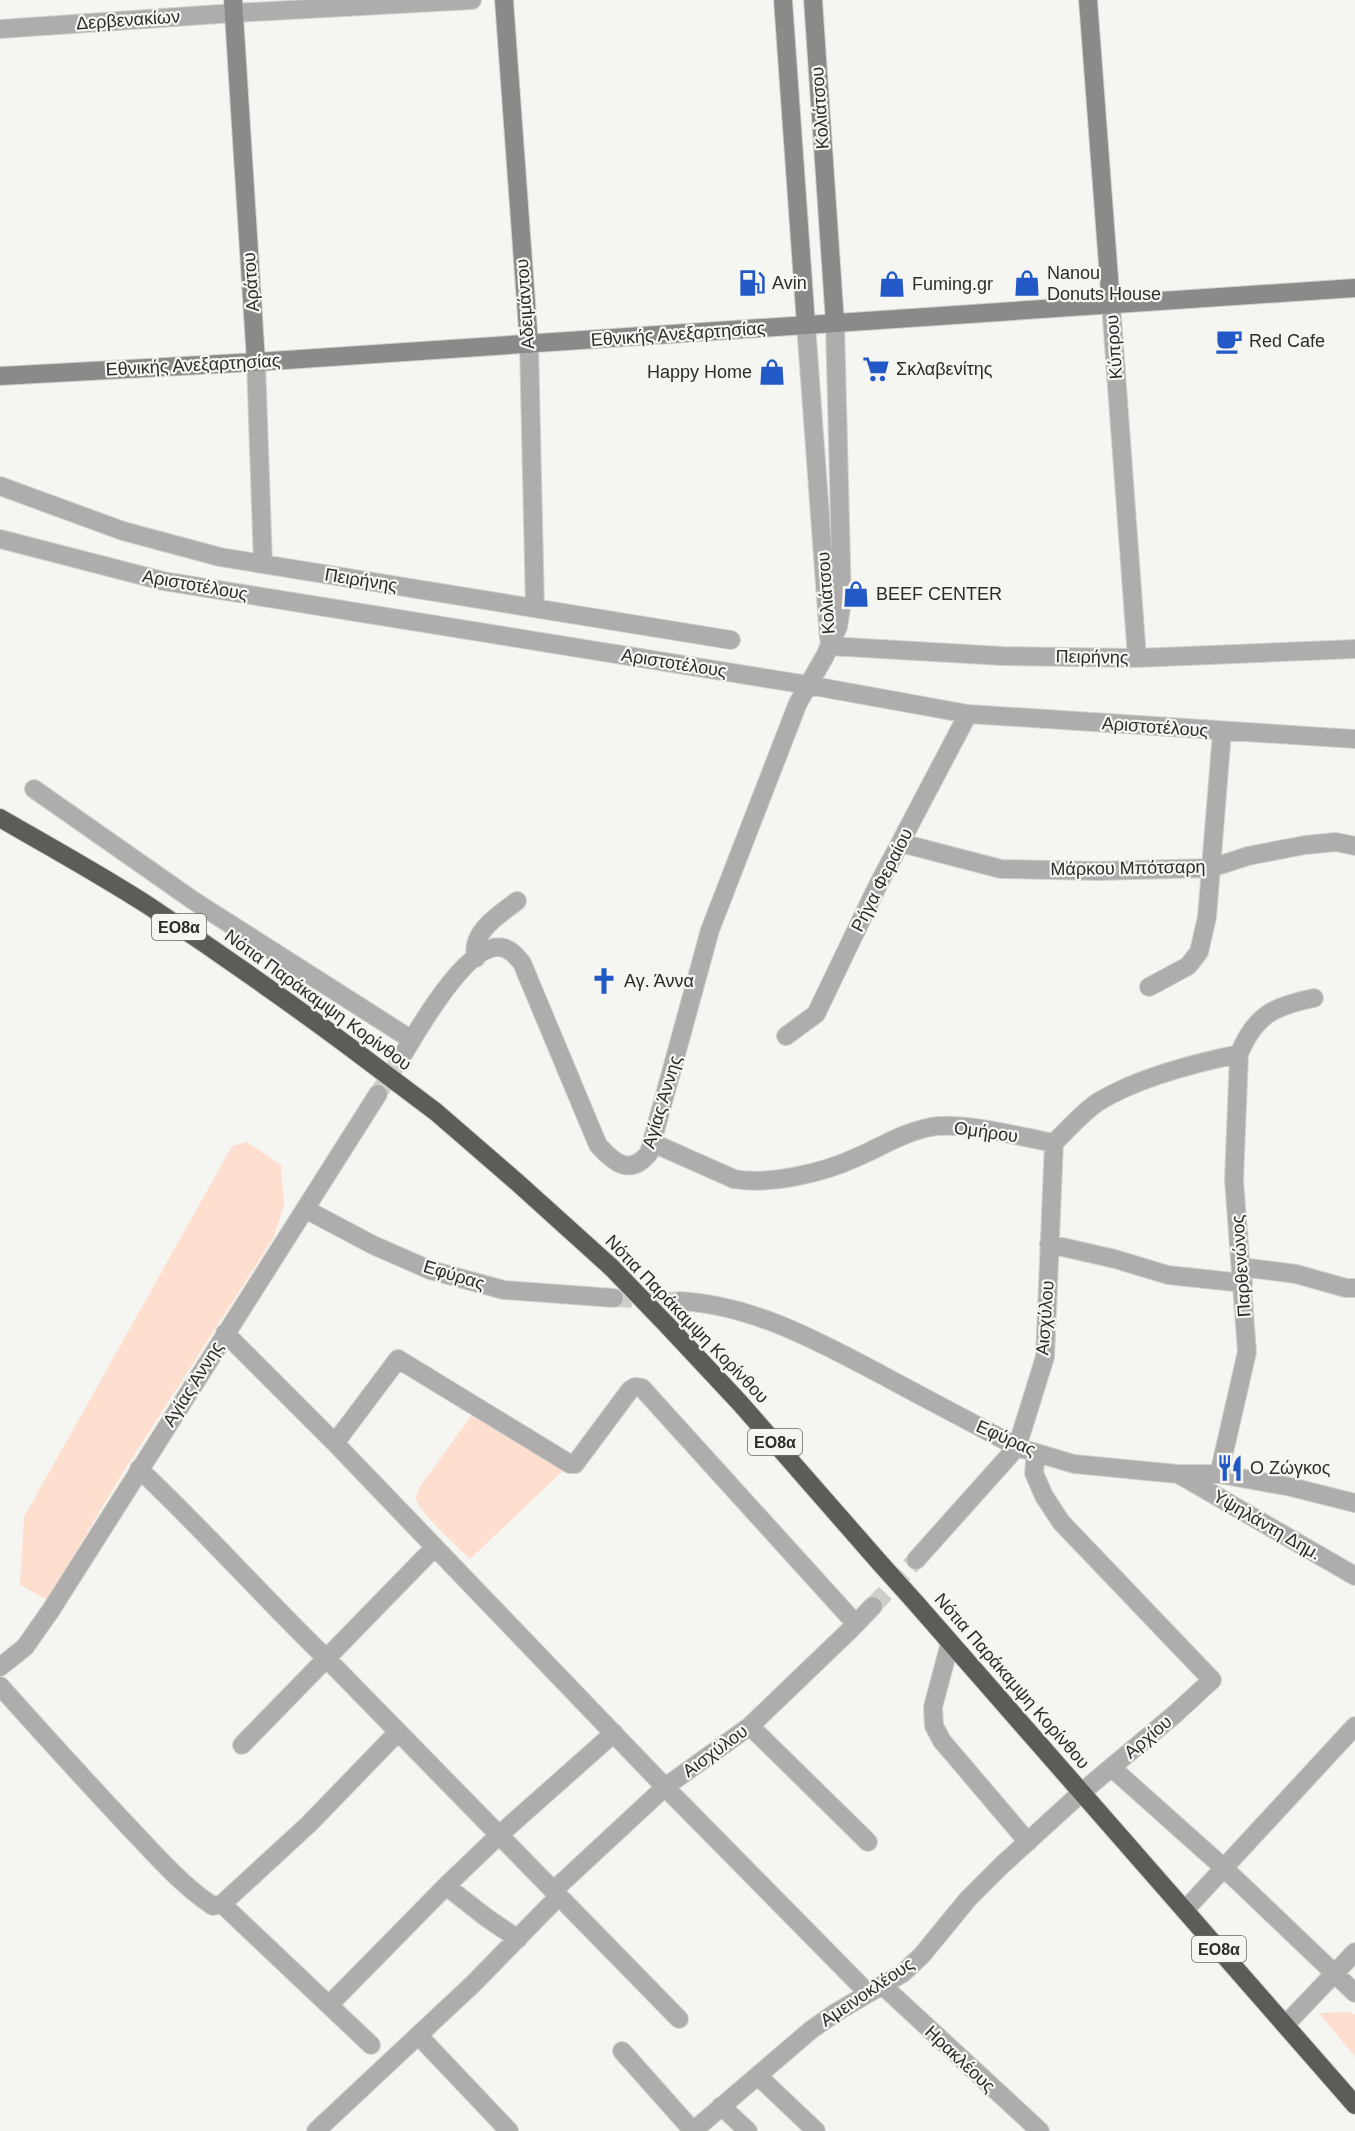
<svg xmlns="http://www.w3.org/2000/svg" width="1355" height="2131" viewBox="0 0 1355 2131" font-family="Helvetica,sans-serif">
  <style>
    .green { fill: #fedfcf }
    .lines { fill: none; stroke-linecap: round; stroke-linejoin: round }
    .street-tunnel { stroke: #cdcec9; stroke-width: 18; stroke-dasharray: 18 9; stroke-linecap: butt }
    .street-casing { stroke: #d1d2cd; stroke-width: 20 }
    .secondary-casing { stroke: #d1d2cd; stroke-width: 20 }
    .highway-casing { stroke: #d1d2cd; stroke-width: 20 }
    .street { stroke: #aeadac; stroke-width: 18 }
    .secondary { stroke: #8c8a88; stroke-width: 18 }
    .highway { stroke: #5e5c59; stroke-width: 18 }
    .highway-bridge-casing { stroke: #d1d2cd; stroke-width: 20; stroke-linecap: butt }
    .highway-bridge { stroke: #5e5c59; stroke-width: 18 }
    .labels { text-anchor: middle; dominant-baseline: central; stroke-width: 4.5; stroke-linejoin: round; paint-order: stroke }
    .shield { fill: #f5f6f1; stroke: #686966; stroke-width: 1.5 }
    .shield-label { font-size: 16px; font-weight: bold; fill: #2c2c2b }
    .street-label { font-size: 18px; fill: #2c2c2b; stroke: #f5f6f1 }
    .poi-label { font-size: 18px; fill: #2c2c2b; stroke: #f5f6f1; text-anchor: start }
  </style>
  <rect width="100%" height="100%" fill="#f5f6f1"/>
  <!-- green -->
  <path class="green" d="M247,1142l34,23 3,40 -10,32 -150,234 -77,129 -27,-15 4,-68 208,-371z
    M473,1413l92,56 -95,90c-10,-10 -54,-49 -54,-61 0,-2 2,-8 3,-10z
    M1349,2012l6,3v42l-36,-44z"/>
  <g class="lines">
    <!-- street-tunnel -->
    <path class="street-tunnel" d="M378,1094l26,-41
      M614,1298l66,3
      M873,1606l43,-46"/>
    <defs>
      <path id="street" d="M0,29l234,-16 238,-13
        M1111,305l26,353
        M806,325l23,313
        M529,344l6,264
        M256,362l7,202
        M0,486l123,45 97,26 511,83
        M0,539l163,42 645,104 160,29 387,25
        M829,646l173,10 135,2 218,-9
        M34,789l160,112 218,139
        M901,843l100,26 96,2 114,-3 37,-12 57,-11 31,-3 19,4
        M476,958c-6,-26 23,-43 41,-57
        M1149,987l39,-21 11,-14 8,-35 15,-185
        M786,1036l30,-22 61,-127 91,-173
        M404,1053c15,-25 66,-115 100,-105 9,3 13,9 18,15l76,182c15,17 32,32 51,8l61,-223 88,-227 27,-47 13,-29 4,-25 -7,-279
        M653,1143l81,36c36,6 89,-6 121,-21 26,-11 49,-26 76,-31 32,-6 90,10 123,16 14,-14 28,-30 44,-41 39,-24 97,-39 141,-48
        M307,1210l66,35 57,25 74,20 110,8
        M1049,1244l66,15 53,16 75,8
        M1241,1267l55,7 50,14h9
        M680,1301c73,4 140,41 204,75 44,24 89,47 133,71l57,17 104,10h41l72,13 64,16
        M225,1333l110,110 330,344 203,206
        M335,1443l63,-84 172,105h5l55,-74 5,-3 7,1 214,236
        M139,1469c65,61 124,128 188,190l352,360
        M1219,1474l28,-122 -13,-172 5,-126c16,-39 35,-48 75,-56
        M1180,1475l175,101
        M916,1560l101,-113 28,-90 9,-214
        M950,1643l-17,64 1,19 8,15 86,101
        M0,1667l25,-20 26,-37 327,-516
        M0,1686c42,47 84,93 127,139 27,28 53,59 86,81l9,-2 87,-80 89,-92
        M750,1726l118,116
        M242,1745l192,-197
        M1112,1768l112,100 131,125
        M446,1886l41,32 31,21
        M553,1891l112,-104 85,-61 100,-96 23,-24
        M222,1904l149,141
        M1185,1910l170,-184
        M882,1985l158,146
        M329,2005l117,-119 52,-50 116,-103
        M1285,2025l70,-73
        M419,2036l90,95
        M622,2051l71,80
        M758,2076l58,55
        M721,2106l27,25
        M316,2131l157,-147 85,-87
        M693,2131l118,-101 24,-17 68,-40 19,-18 46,-56 33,-33 81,-74 93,-78 37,-34 -151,-158 -17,-26 -10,-23 2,-20"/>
      <path id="secondary" d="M233,0l23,362
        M504,0l25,344
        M783,0l23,325
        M813,0l22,323
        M1088,0l23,305
        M0,376l256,-14 1099,-74"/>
      <path id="highway" d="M0,818c50,29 101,57 149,88 69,46 136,93 202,142
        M436,1112l83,72 93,84
        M667,1325l73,78 140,160
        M915,1602l440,503"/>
    </defs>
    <!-- street casing -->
    <use href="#street" class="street-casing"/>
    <!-- secondary casing -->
    <use href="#secondary" class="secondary-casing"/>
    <!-- highway casing -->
    <use href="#highway" class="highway-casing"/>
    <!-- street -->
    <use href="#street" class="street"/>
    <!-- secondary -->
    <use href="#secondary" class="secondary"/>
    <!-- highway -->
    <use href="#highway" class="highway"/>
    <defs>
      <path id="highway-bridge" d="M351,1048l85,64
        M612,1268l55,57
        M880,1563l35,39"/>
    </defs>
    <!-- highway-bridge casing -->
    <use href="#highway-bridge" class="highway-bridge-casing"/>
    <!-- highway-bridge -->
    <use href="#highway-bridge" class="highway-bridge"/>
  </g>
  <!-- icons -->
  <defs>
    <symbol id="fuel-bare" viewBox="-9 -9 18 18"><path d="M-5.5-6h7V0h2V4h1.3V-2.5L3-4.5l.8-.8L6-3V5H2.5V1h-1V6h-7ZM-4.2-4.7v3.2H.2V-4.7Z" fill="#2259c6" stroke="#f5f6f1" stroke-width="2.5" paint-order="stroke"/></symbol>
    <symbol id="shop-bare" viewBox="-9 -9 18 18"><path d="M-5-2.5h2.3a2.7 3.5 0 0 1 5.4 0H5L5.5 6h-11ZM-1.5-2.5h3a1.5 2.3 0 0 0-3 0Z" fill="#2259c6" stroke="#f5f6f1" stroke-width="2.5" paint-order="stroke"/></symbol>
    <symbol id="cafe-bare" viewBox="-9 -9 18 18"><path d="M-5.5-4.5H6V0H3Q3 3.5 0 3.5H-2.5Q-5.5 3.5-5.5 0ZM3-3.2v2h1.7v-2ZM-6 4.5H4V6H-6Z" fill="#2259c6" stroke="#f5f6f1" stroke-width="2.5" paint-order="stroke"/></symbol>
    <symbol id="supermarket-bare" viewBox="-9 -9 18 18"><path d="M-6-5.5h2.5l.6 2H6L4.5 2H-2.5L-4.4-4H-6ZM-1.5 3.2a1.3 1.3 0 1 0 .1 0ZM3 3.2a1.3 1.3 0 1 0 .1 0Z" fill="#2259c6" stroke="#f5f6f1" stroke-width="2.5" paint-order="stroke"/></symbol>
    <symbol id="church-bare" viewBox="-9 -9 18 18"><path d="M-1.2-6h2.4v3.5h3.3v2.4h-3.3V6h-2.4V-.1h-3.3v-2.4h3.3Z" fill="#2259c6" stroke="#f5f6f1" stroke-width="2.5" paint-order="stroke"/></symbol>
    <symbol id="restaurant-bare" viewBox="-9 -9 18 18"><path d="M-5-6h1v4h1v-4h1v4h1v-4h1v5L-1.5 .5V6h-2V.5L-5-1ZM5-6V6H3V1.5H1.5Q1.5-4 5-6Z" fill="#2259c6" stroke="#f5f6f1" stroke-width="2.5" paint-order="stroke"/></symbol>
  </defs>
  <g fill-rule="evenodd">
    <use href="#fuel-bare" x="733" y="264" width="38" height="38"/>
    <use href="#shop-bare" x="1008" y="264" width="38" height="38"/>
    <use href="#shop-bare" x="873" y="265" width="38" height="38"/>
    <use href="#cafe-bare" x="1210" y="322" width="38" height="38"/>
    <use href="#supermarket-bare" x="857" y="350" width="38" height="38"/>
    <use href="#shop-bare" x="753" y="353" width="38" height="38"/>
    <use href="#shop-bare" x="837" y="575" width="38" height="38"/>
    <use href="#church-bare" x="585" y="962" width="38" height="38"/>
    <use href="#restaurant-bare" x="1211" y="1449" width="38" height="38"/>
  </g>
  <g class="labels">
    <!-- shield labels -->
    <g class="shield">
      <rect x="152" y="914" width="54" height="26" rx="4.5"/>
      <rect x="748" y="1429" width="54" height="26" rx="4.5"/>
      <rect x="1192" y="1936" width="54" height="26" rx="4.5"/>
    </g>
    <g class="shield-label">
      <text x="179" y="927">ΕΟ8α</text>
      <text x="775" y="1442">ΕΟ8α</text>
      <text x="1219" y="1949">ΕΟ8α</text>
    </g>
    <!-- street labels -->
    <g class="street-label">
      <text transform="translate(128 20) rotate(-4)">Δερβενακίων</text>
      <text transform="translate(820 108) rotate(-94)">Κολιάτσου</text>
      <text transform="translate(251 282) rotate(-94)">Αράτου</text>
      <text transform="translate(525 304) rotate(-94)">Αδειμάντου</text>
      <text transform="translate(678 334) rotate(-4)">Εθνικής Ανεξαρτησίας</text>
      <text transform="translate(1114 347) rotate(-94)">Κύπρου</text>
      <text transform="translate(193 365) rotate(-3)">Εθνικής Ανεξαρτησίας</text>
      <text transform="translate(361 580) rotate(9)">Πειρήνης</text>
      <text transform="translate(195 585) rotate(10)">Αριστοτέλους</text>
      <text transform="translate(826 593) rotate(-94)">Κολιάτσου</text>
      <text transform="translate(1092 657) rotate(1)">Πειρήνης</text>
      <text transform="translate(674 663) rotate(9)">Αριστοτέλους</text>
      <text transform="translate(1155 727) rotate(4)">Αριστοτέλους</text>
      <text transform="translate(1128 868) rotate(-1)">Μάρκου Μπότσαρη</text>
      <text transform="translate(882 880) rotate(-63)">Ρήγα Φεραίου</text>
      <text transform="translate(318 1000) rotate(36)">Νότια Παράκαμψη Κορίνθου</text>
      <text transform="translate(662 1102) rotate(-73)">Αγίας Άννης</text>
      <text transform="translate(986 1132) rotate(8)">Ομήρου</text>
      <text transform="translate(1241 1266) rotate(-94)">Παρθενώνος</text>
      <text transform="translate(454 1275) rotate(17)">Εφύρας</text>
      <text transform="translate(1045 1318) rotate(-86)">Αισχύλου</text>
      <text transform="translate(687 1319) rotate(46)">Νότια Παράκαμψη Κορίνθου</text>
      <text transform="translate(193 1384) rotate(-58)">Αγίας Άννης</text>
      <text transform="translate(1006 1438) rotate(24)">Εφύρας</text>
      <text transform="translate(1267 1525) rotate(30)">Υψηλάντη Δημ.</text>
      <text transform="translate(1012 1681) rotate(49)">Νότια Παράκαμψη Κορίνθου</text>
      <text transform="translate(1148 1737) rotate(-40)">Αρχίου</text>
      <text transform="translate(715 1751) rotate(-36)">Αισχύλου</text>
      <text transform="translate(867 1992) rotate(-34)">Αμεινοκλέους</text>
      <text transform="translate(960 2059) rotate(43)">Ηρακλέους</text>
    </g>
    <!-- poi labels -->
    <g class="poi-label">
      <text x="1047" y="273">Nanou<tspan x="1047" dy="21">Donuts House</tspan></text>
      <text x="772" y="283">Avin</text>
      <text x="912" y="284">Fuming.gr</text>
      <text x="1249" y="341">Red Cafe</text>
      <text x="896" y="369">Σκλαβενίτης</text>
      <text x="752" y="372" text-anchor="end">Happy Home</text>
      <text x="876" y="594">BEEF CENTER</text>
      <text x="624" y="981">Αγ. Άννα</text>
      <text x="1250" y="1468">Ο Ζώγκος</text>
    </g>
  </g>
</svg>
